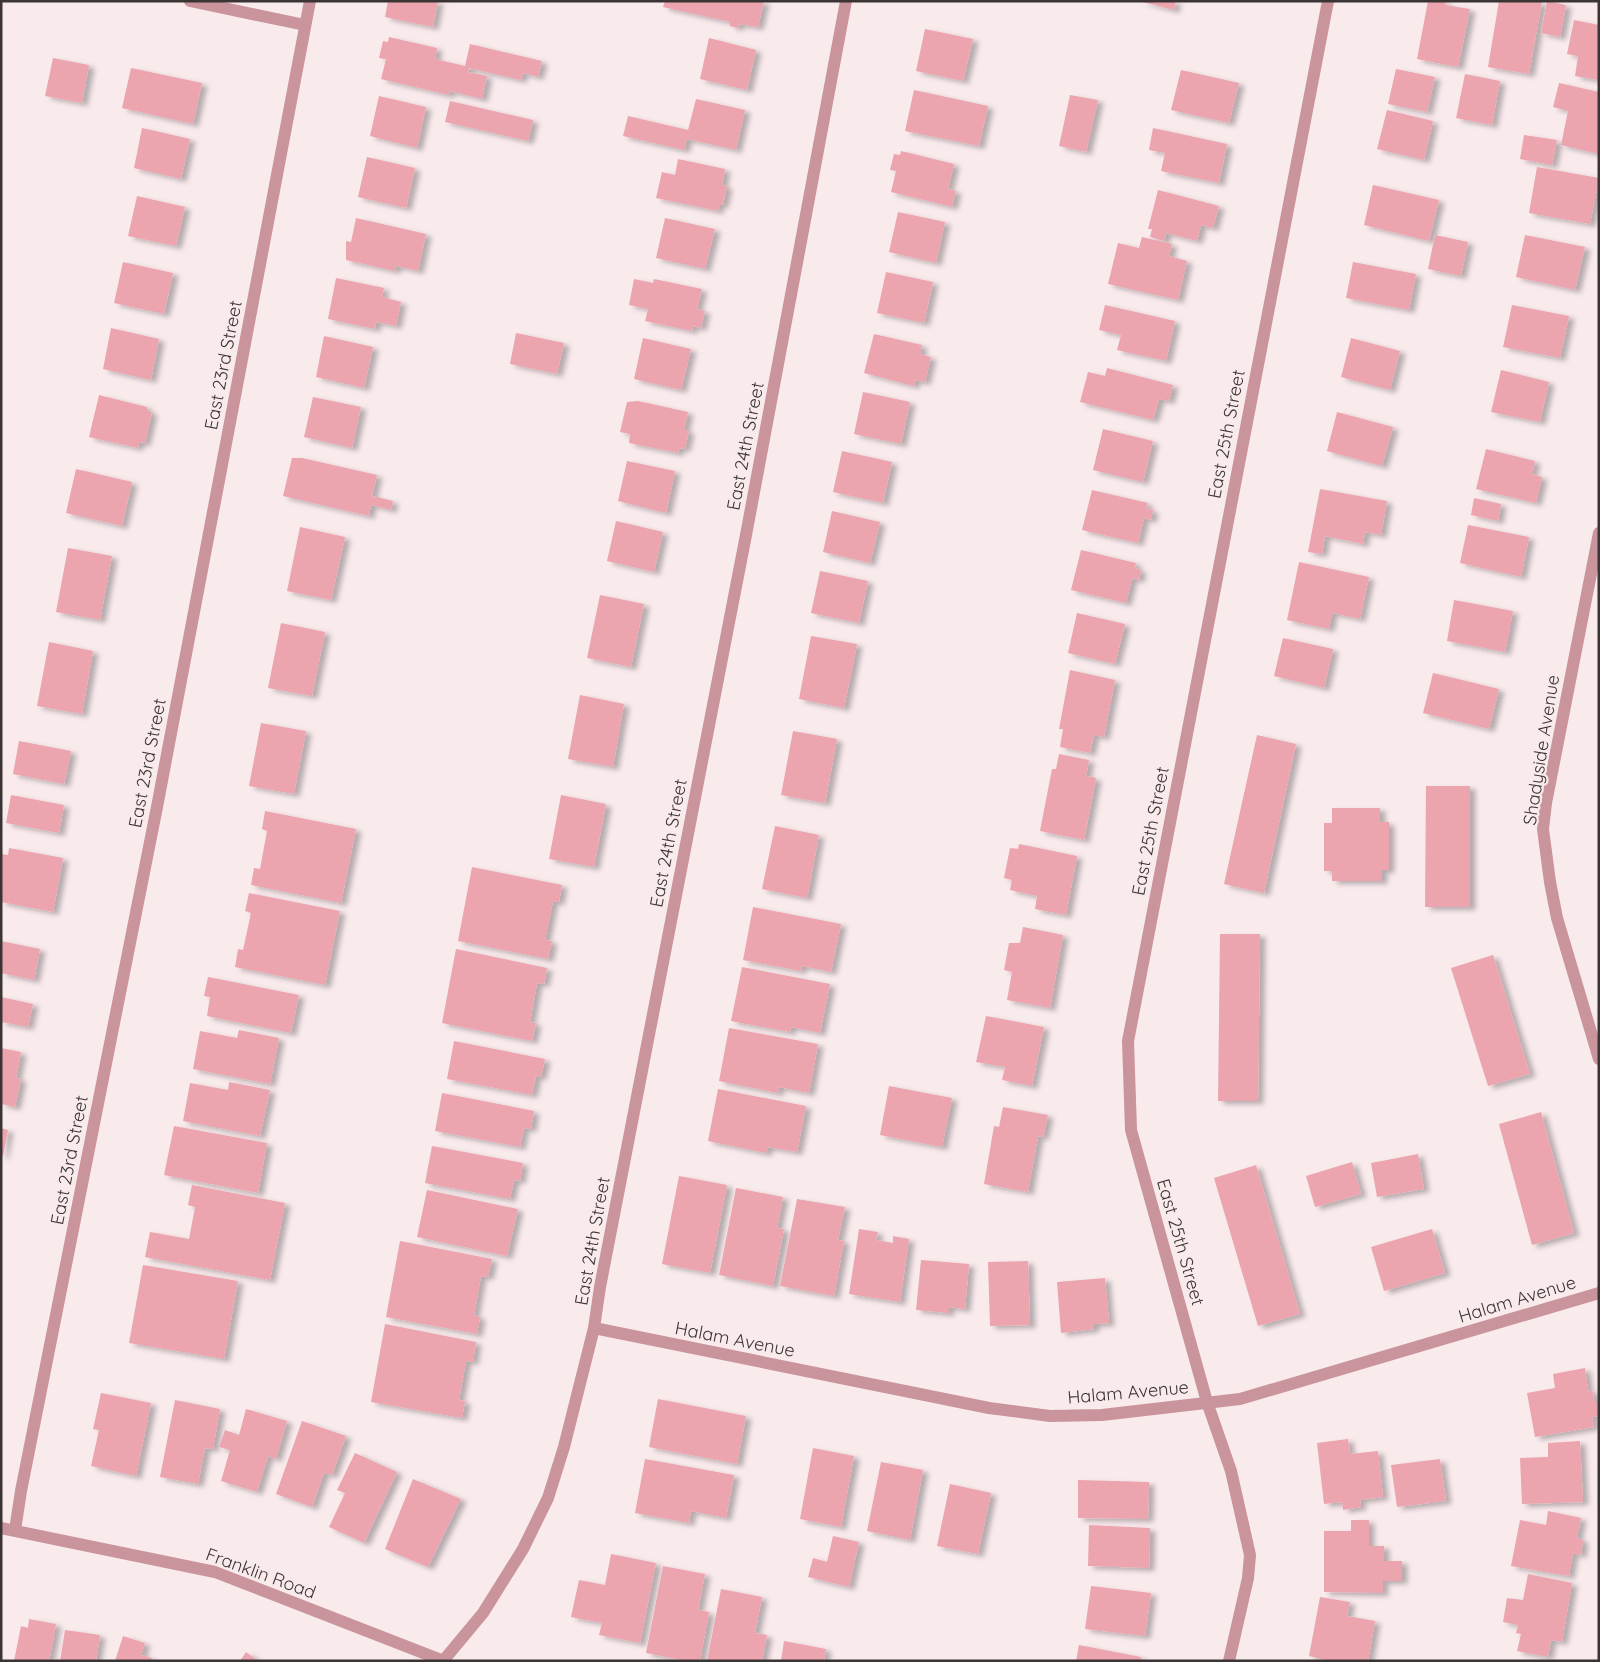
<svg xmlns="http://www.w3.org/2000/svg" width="1600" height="1662" viewBox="0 0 1600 1662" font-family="Quicksand,sans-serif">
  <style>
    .building { fill: #eca4af; filter: url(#shadow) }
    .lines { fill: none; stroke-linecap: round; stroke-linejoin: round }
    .minor { stroke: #ca949c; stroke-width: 12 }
    .labels { text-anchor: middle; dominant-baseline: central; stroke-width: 4.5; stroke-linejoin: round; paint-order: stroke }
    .street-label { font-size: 18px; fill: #3a3435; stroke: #f9eaec }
  </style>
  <defs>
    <filter id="shadow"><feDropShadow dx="5.5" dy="3" stdDeviation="2.5" flood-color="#0004"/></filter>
  </defs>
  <rect width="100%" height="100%" fill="#f9eaec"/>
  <!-- building -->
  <path class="building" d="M388,1h50l-5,26 -48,-10z
    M665,1h99l-6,26 -19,-3 -1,4 -8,-2v-4l-67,-15z
    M1139,1h37l-2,9z
    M1428,1h18l-1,4 25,4 -12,58 -41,-8z
    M1499,1l43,1 -13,72 -41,-7z
    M1547,1l19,4 -6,32 -19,-4z
    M1574,20l25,5v55l-24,-4 3,-20 -11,-2z
    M925,29l48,10 -10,42 -47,-10z
    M389,37l48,11 -2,11 30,7 5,-22 72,17 -4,16 -15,-4 -2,7 -52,-12 -1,4 19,4 -5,23 -32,-8 -1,4 -68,-16 5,-20 -7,-1 4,-17 5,1z
    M709,38l47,12 -9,40 -47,-11z
    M53,58l36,7 -7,38 -37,-7z
    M131,68l71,15 -9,41 -71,-16z
    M1396,69l39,8 -8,35 -39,-8z
    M1181,70l58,13 -10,40 -58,-13z
    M1465,74l35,7 -8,44 -36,-7z
    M1559,83l40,9v62l-38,-9 7,-34 -15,-4z
    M914,90l74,16 -9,40 -74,-15z
    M1070,95l28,5 -12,52 -27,-6z
    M379,96l47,11 -9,41 -47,-12z
    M696,99l49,11 -9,40 -49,-11 -3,11 -61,-14 5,-20 60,14z
    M450,101l83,19 -5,21 -83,-19z
    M1387,110l46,11 -9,39 -47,-11z
    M142,128l48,11 -9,40 -47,-11z
    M1153,128l74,16 -8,39 -58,-12 4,-18 -16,-3z
    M1524,135l33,5 -5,25 -32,-6z
    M901,151l53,13 -6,25 8,2 -4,16 -61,-15 5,-21 -6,-1 4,-16 6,1z
    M367,157l48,11 -9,40 -48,-11z
    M678,159l47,10 -3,16 5,1 -4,19 -4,-1 -1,7 -62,-13 6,-26 13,3z
    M1537,167l62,11 -9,46 -61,-11z
    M1373,185l66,15 -10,41 -65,-16z
    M1158,190l61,16 -6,22 -12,-3 -4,16 -31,-8 -2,8 -14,-4 2,-8h-4z
    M137,196l48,11 -9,39 -48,-10z
    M898,212l47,10 -9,41 -47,-11z
    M356,218l70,16 -8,37 -22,-5 -1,5 -49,-11v-19l5,1z
    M665,218l50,11 -10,40 -49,-11z
    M1435,235l33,7 -7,34 -33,-7z
    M1525,235l60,12 -10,43 -59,-13z
    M1142,237l30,7 -3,12 18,5 -9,39 -70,-16 10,-41 21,5z
    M123,262l50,11 -9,41 -50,-11z
    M1353,262l63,12 -7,36 -63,-12z
    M886,272l47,10 -9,41 -47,-10z
    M336,278l48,10 -2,9 19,5 -5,24 -20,-4 -1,7 -47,-10z
    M634,279l19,4 1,-4 48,10 -5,20 8,2 -4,17 -8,-2 -1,5 -47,-10 3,-12 -19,-4z
    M1105,305l70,16 -9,40 -49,-11 4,-15 -22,-5z
    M1512,305l57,11 -9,42 -57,-11z
    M111,328l48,11 -8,41 -48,-11z
    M516,333l48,10 -7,31 -47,-10z
    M874,334l48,11 -2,9 11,3 -6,25 -10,-2 -1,6 -50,-13z
    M324,336l49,11 -9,41 -48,-11z
    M643,338l48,11 -10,41 -47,-11z
    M1351,338l49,13 -10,39 -49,-13z
    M1107,368l66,17 -4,16 -10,-2 -6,21 -73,-18 8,-30 17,4z
    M1501,370l48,12 -9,40 -49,-10z
    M863,392l47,10 -9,42 -47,-10z
    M99,395l48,12v4l5,1 -7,31 -6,-1 -1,6 -49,-11z
    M313,397l48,10 -9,41 -48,-11z
    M638,401l50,11 -4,18 5,1 -4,18 -6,-1 -1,5 -49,-10 1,-9 -10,-2 7,-30z
    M1337,412l56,15 -11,39 -55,-15z
    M1103,429l50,12 -10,41 -50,-12z
    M1486,449l49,12 -3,13 10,3 -6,26 -60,-14z
    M842,451l50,11 -9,41 -50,-11z
    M292,458h10l75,17 -5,21 21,5 -2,9 -20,-5 -2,11 -86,-20z
    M627,461l48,10 -9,42 -48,-12z
    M76,469l56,13 -10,44 -56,-13z
    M1320,489l67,12 -6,34 -16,-3 -2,12 -38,-8 -3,18 -14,-2z
    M1092,490l56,13 -2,5 7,2 -2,10 -7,-2 -6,25 -56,-13z
    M1474,498l27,6 -3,17 -27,-6z
    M832,511l48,11 -10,41 -47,-11z
    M616,521l47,11 -9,40 -47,-11z
    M1468,525l61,12 -8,40 -61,-14z
    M300,527l45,10 -14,63 -44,-9z
    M68,548l44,8 -12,64 -44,-8z
    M1081,550l55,13 -1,5 6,2 -2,10 -7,-2 -6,25 -55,-13z
    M1299,562l70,15 -9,42 -28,-6 -3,16 -42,-9z
    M820,571l48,10 -9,42 -48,-10z
    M600,595l44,9 -13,63 -44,-9z
    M1454,600l59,11 -8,41 -58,-11z
    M1077,613l48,11 -10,40 -47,-11z
    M281,623l44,9 -13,64 -44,-8z
    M811,636l46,8 -13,64 -45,-9z
    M1283,638l50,11 -9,39 -50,-12z
    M49,642l44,9 -11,63 -45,-8z
    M1070,670l45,10 -11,57 -10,-2 -4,18 -30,-6 3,-18h-4z
    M1433,673l66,16 -10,40 -66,-16z
    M580,695l44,9 -11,63 -45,-8z
    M261,723l45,8 -12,63 -45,-8z
    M793,731l44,8 -12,64 -44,-8z
    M1257,735l39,9 -32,149 -40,-9z
    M19,741l52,10 -7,33 -51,-10z
    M1059,754l30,6 -3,16 10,2 -12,62 -44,-9 12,-62h4z
    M1426,786h44v121h-45z
    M11,795l53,10 -5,28 -53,-10z
    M561,795l45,9 -12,63 -45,-8z
    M1332,808h48v14h9v48h-7v11h-50v-10h-8v-48h8z
    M265,811l91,18 -15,74 -90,-18 3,-17 6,1 7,-38 -5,-2z
    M775,826l44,9 -12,63 -45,-9z
    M1019,844l58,12 -11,59 -31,-6 2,-13 -27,-6 2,-10 -8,-2 6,-30 8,1z
    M9,848l54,10 -10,54 -52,-10v-48l7,1z
    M472,867l90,18 -3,17 -6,-1 -8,39 7,1 -4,18 -90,-18z
    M249,893l91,18 -15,74 -90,-18 3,-18 5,1 8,-37 -6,-2z
    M753,907l88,17 -10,48 -29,-6 -1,5 -58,-11z
    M1023,927l40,8 -13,73 -43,-8 5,-28 -8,-2 5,-27h11z
    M1220,934h40l-2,167h-40z
    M1,941l39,8 -6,31 -33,-7z
    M456,949l91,19 -3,16 -7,-1 -7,39 6,1 -4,18 -90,-18z
    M1493,955l37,119 -42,12 -37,-118z
    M742,967l88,17 -10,49 -29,-6 -1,5 -59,-11z
    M208,977l91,18 -8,38 -84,-17 3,-19 -6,-1z
    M1,997l32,7 -5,23 -27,-5z
    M986,1016l58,11 -12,59 -30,-6 3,-13 -29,-5z
    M729,1028l89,16 -9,49 -30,-6 -1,6 -59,-12z
    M239,1030l40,8 -9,46 -77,-15 7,-38 37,7z
    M454,1041l91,18 -4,18 -5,-1 -4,19 -85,-16z
    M1,1048l20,4 -5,26 5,1 -6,28 -14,-3z
    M229,1082l41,8 -10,46 -77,-15 7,-38 38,7z
    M889,1086l63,12 -10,49 -62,-12z
    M718,1089l88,17 -9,46 -29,-5 -2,6 -58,-12z
    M442,1093l92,18 -3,18 -7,-1 -4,19 -85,-16z
    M1003,1107l45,8 -5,22 -5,-1 -10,56 -44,-8 10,-58 5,1z
    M1541,1112l33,121 -42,12 -33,-121z
    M174,1126l93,17 -9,50 -94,-18z
    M1,1128l7,2 -5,26h-2z
    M432,1146l91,17 -3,18 -6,-1 -4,19 -85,-16z
    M1418,1154l6,35 -47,8 -6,-34z
    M1352,1162l9,32 -46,13 -9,-31z
    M1256,1165l44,149 -42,12 -44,-148z
    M679,1176l48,9 -17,88 -48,-9z
    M192,1185l93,18 -15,77 -125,-23 5,-25 39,7 6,-32 -7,-2z
    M736,1188l47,9 -6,31 7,1 -11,57 -54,-11z
    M427,1190l91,19 -11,47 -90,-19z
    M797,1199l48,8 -7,33 6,1 -10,55 -54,-10z
    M859,1229l19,3 -2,8 17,3v-7l16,3 -9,63 -51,-8z
    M1432,1229l13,44 -61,18 -13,-44z
    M400,1241l92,18 -4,18 -7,-1 -7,39 6,2 -3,17 -91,-17z
    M921,1260l48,4 -4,45 -16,-2v6l-33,-3z
    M1028,1261l2,64 -40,1 -2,-64z
    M143,1265l95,16 -14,78 -95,-16z
    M1105,1278l4,45 -15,1v5l-33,4 -4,-51z
    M385,1324l91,18 -3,20 -7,-1 -7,39 6,1 -3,17 -91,-16z
    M1585,1368l3,23 4,-1 3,13h4v13l-7,1 2,10 -59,10 -8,-44 28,-5 -2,-14z
    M101,1393l50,10 -15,73 -45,-10 8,-36 -6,-1z
    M658,1399l88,17 -9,48 -88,-17z
    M175,1400l45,9 -7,40 -8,-1 -7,36 -38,-7z
    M246,1409l41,12 -11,38 -8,-3 -11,36 -36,-11 9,-31 -11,-3 6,-17 14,5z
    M302,1421l44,15 -14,39 -8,-2 -12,34 -36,-13z
    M1348,1439l2,15 28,-3 5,46 -23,3 1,7 -18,3 -1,-8 -18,2 -7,-61z
    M1580,1441l3,61 -61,2 -2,-46 28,-1v-14z
    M813,1448l41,8 -13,71 -41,-8z
    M355,1453l42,19 -33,71 -35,-16 16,-34 -8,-3z
    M645,1459l89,16 -8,43 -35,-7 -2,12 -54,-10z
    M1440,1459l6,42 -49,6 -6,-42z
    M881,1462l42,8 -13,70 -43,-9z
    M413,1479l48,20 -33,68 -43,-18z
    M1078,1480l71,2 -1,37 -70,-1z
    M950,1484l41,9 -13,61 -41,-8z
    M1548,1511l33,7 -4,20 6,2 -2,15 -8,-2 -4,23 -58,-10 9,-46 26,5z
    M1351,1520h18v26h15v15h18v20h-19v12l-59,-1v-61h27z
    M1089,1525l61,3 -1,40 -61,-2z
    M833,1536l26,6 -10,45 -41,-10 5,-19 14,4z
    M611,1554l45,9 -16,80 -41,-8 3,-12 -31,-6 8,-37 26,5z
    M663,1566l42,8 -7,36 11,2 -9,49h-13l-41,-8z
    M1528,1574l44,9 -10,59 -11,-2 -3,17 -31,-6 4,-17 -5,-1 2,-8 -15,-3 4,-24 16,2z
    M1091,1586l60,7 -6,43 -60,-7z
    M721,1589l41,8 -7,36 12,2 -5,26h-55z
    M1320,1597l30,5 -3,14 28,5 -7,40h-39l-20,-5z
    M29,1619l27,5 -7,37h-35l7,-35 7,2z
    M65,1630l35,5 -4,26h-36z
    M123,1636l22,7 -4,12 11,3 -1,3h-36z
    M784,1641l42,8 -2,12h-43z
    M1079,1645l62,12 -1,4h-64z
    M246,1652l12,9h-18z"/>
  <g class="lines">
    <!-- minor -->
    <path class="minor" d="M190,1l115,24
      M1599,533l-53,270 -3,26 7,53 7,36 42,141
      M594,1328l395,80 61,8 52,-1 138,-16 359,-106
      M1,1528l214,44 229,89
      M15,1530l6,-39 136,-684 153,-806
      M443,1661l40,-48 40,-64 25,-51 16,-51 30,-119 6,-41 146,-752 100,-534
      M1229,1661l19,-83 2,-23 -19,-84 -24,-69 -76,-272 -3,-89 200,-1040"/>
  </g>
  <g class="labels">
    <!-- street labels -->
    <g class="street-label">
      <text transform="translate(223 365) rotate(-79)">East 23rd Street</text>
      <text transform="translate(1226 434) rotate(-79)">East 25th Street</text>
      <text transform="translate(745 446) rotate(-79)">East 24th Street</text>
      <text transform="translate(1541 750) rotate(-81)">Shadyside Avenue</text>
      <text transform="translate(147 763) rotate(-79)">East 23rd Street</text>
      <text transform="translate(1150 831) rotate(-79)">East 25th Street</text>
      <text transform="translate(668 843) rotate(-79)">East 24th Street</text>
      <text transform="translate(69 1160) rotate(-79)">East 23rd Street</text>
      <text transform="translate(592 1241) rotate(-80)">East 24th Street</text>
      <text transform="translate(1181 1242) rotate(74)">East 25th Street</text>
      <text transform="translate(1517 1299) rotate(-17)">Halam Avenue</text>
      <text transform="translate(735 1339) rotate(11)">Halam Avenue</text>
      <text transform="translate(1128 1392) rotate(-5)">Halam Avenue</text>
      <text transform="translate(261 1573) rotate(20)">Franklin Road</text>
    </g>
  </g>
  <!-- border -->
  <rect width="1600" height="1662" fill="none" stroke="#3a3435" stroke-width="5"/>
</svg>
